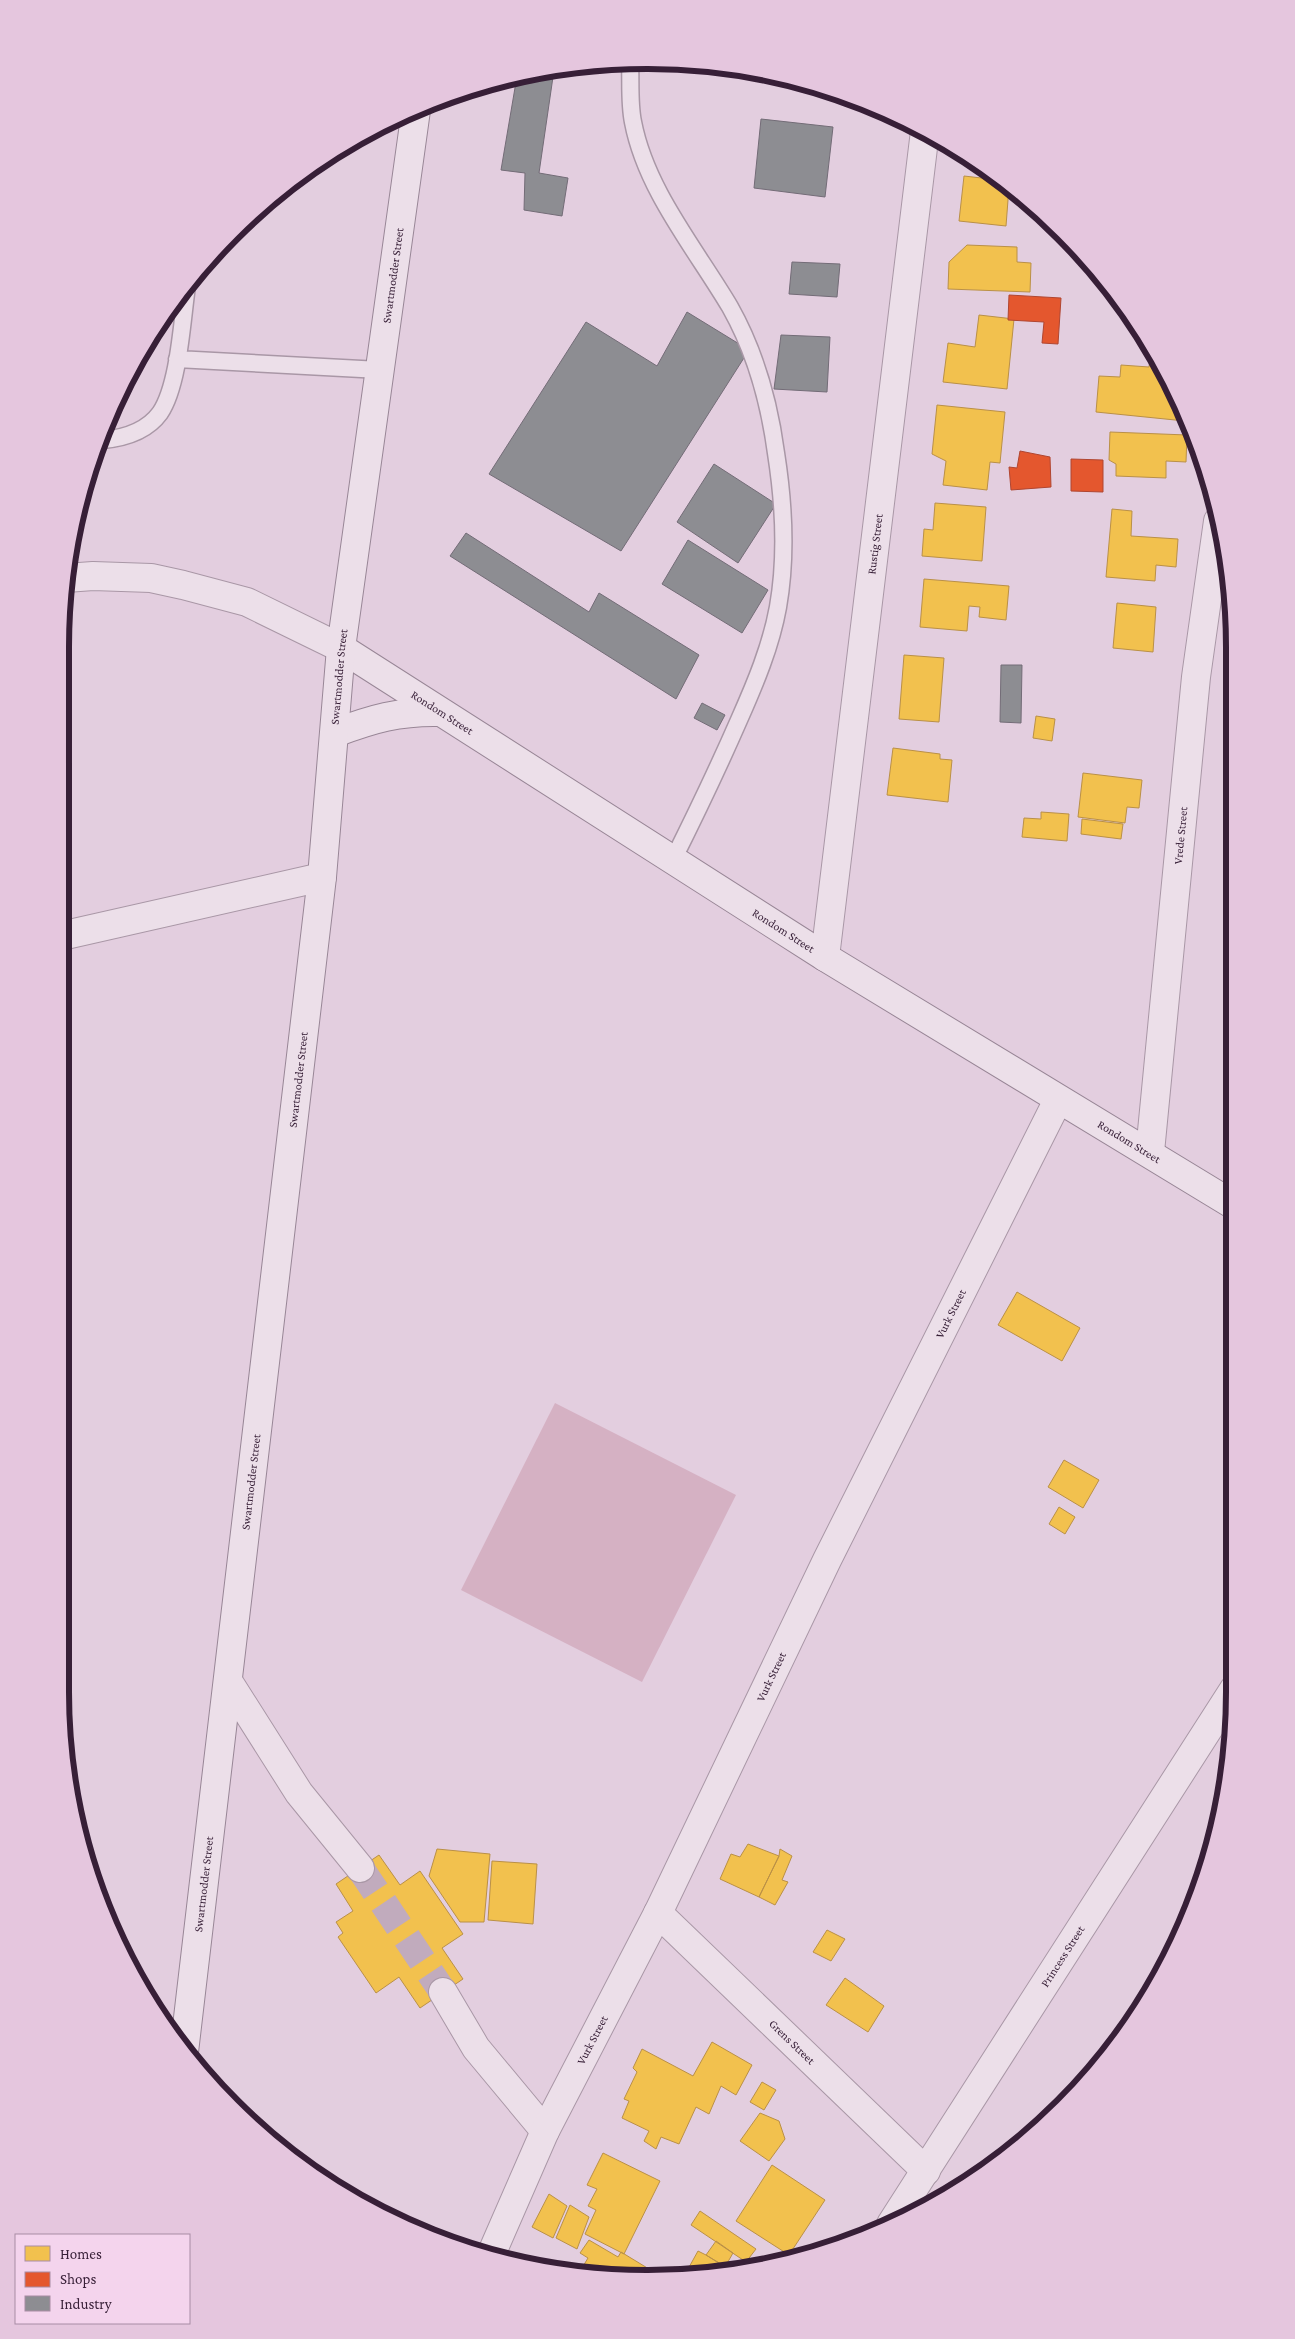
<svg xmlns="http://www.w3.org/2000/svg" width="1295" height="2339" viewBox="0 0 1295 2339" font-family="'Crimson Pro',serif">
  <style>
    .pitch { fill: #d5b1c3 }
    .homes { fill: #f2c14e; stroke: #ba9047 }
    .shops { fill: #e4572e; stroke: #b04631 }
    .industry { fill: #8d8d92; stroke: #736c77 }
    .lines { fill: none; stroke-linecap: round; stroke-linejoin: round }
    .street-tunnel { stroke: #c1abbd; stroke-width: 28; stroke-dasharray: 28 14; stroke-linecap: butt }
    .lane-casing { stroke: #a997a6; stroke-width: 19 }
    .street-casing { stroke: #a997a6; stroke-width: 30 }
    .secondary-casing { stroke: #988696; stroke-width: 30 }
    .lane { stroke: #ecdfe9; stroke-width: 16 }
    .street { stroke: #ecdfe9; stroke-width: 28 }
    .secondary { stroke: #ecdfe9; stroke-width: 28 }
    .labels { text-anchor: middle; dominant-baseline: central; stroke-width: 5; stroke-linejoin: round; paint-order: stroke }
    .street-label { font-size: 12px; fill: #371f37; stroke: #f4d4ed }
    .rim { fill: none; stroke: #371f37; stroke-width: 6 }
  </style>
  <rect width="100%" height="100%" fill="#e3cedf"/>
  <!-- pitch -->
  <path class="pitch" d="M555,1403l181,92 -94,187 -181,-92z"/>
  <!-- homes -->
  <path class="homes" d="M964,176l35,4 10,7 -3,39 -47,-5z
    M967,245l50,2v15l14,1 -1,29 -82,-3 1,-27z
    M979,315l35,4 -7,70 -64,-7 5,-39 27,4z
    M1151,352l34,69 -89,-9 3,-36 21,1 1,-12 28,2z
    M937,405l68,7 -5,51 -10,-1 -3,28 -44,-5 3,-24 -14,-7z
    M1110,432l77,3 -1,27 -20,-1v17l-50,-2v-12l-7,-4z
    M935,503l51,4 -4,54 -60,-5 2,-27 9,1z
    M1112,509l20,2 -1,25 47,3 -2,28 -20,-2 -1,16 -49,-4z
    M924,579l85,7 -3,34 -27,-3 1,-10 -11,-1 -2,25 -47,-4z
    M1117,603l39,4 -3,45 -40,-4z
    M904,655l40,3 -5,64 -40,-3z
    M1036,716l19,3 -3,22 -19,-3z
    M893,748l47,6v5l12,1 -4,42 -61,-7z
    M1083,773l59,7 -3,28 -12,-1 -2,16 -47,-6z
    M1041,812l28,2 -2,27 -45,-4 2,-19 17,1z
    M1082,819l41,5 -2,15 -40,-5z
    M1017,1292l63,36 -18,33 -64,-36z
    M1064,1460l35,20 -16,28 -35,-21z
    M1059,1507l16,10 -10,17 -16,-10z
    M748,1844l31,12 -20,41 -39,-18 11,-25 9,3z
    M437,1849l53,5 -6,68h-24l-31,-46z
    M780,1849l12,7 -10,24 6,2 -13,23 -16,-8 20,-41z
    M379,1855l21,30 20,-14 43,63 -21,14 21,31 -43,29 -21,-31 -23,16 -38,-56 5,-4 -7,-11 17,-11 -17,-27z
    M492,1861l45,3 -4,60 -45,-4z
    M827,1930l18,9 -14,22 -18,-9z
    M845,1978l39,28 -16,26 -42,-27z
    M712,2042l40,23 -16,30 -15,-9 -12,28 -13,-7 -17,37 -18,-7 -5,12 -12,-8 5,-10 -27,-13 7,-17 -5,-2 13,-27 -4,-4 9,-19 51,27z
    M762,2082l14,8 -12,20 -14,-8z
    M760,2113l19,8 6,18 -16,22 -29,-20z
    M603,2153l57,28 -36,73 -39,-20 11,-24 -8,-4 9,-17 -10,-4z
    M772,2165l53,35 -36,55 -53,-34z
    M549,2194l18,12 -14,32 -21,-11z
    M570,2205l19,12 -12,32 -21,-11z
    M700,2211l56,38 -10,13 -55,-37z
    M589,2240l29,17 3,-5 28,17 -5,9h-35l-30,-5 9,-15 -8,-5z
    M716,2241l17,12 -8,14 -19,-12z
    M698,2251l8,4 25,15 -48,8z
    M538,2258l21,12 -25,-5z
    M674,2267l11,7 -2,4h-14z"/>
  <!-- shops -->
  <path class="shops" d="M1009,295l52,3 -3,46 -16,-1 2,-21 -36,-2z
    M1020,451l30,6 1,30 -40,3 -2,-23 8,1z
    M1071,459l32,1v32l-32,-1z"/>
  <!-- industry -->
  <path class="industry" d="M554,70l-15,103 29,5 -6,38 -38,-6 1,-37 -24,-3 16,-94z
    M761,119l72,8 -8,70 -71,-9z
    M792,262l48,2 -3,33 -48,-3z
    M687,312l62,38 -128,201 -132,-77 97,-152 71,44z
    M781,335l49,2 -3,55 -53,-3z
    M714,464l62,40 -38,59 -61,-41z
    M466,533l123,79 10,-19 100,62 -23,44 -226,-143z
    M688,540l80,50 -26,43 -80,-49z
    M1001,665h21l-1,58 -21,-1z
    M702,703l23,12 -8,15 -23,-12z"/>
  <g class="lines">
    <!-- street-tunnel -->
    <path class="street-tunnel" d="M360,1868l83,124"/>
    <defs>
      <path id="lane" d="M630,62c1,19 -1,41 3,60 13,68 62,126 97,185 26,46 39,94 46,146 8,51 11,103 2,154 -7,39 -23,77 -39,113 -21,48 -43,94 -66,140
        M177,359l203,11
        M103,440c21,-2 44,-9 57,-27 19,-28 22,-93 27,-127"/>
      <g id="street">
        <path d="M66,578l27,-2 58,2 32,7 64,17 94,46"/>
        <path d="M61,936l261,-59"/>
        <path id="s1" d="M825,957l100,-826"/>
        <path id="s2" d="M1150,1152l46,-475 22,-156"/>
        <path d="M228,1681l71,112 61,75"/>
        <path id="s3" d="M658,1913l268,258"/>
        <path d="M443,1992l33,56 69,83"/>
        <path id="s4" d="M891,2224l343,-535"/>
        <path id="s5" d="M490,2257l55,-126 113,-218 169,-353 231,-460"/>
      </g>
      <g id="secondary">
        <path id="s6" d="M341,648l484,309 407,247"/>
        <path d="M335,733c37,-14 64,-22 105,-21"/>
        <path id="s7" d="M184,2052l138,-1175 19,-229 75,-538"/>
      </g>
    </defs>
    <!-- lane casing -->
    <use href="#lane" class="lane-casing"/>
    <!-- street casing -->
    <use href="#street" class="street-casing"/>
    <!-- secondary casing -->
    <use href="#secondary" class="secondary-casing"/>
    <!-- lane -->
    <use href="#lane" class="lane"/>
    <!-- street -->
    <use href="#street" class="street"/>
    <!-- secondary -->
    <use href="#secondary" class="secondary"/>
  </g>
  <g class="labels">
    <!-- street labels -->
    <g class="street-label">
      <text stroke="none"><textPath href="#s7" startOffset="1789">Swartmodder Street</textPath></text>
      <text stroke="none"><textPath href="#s1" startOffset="416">Rustig Street</textPath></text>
      <text stroke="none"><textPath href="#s7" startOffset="1384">Swartmodder Street</textPath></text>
      <text stroke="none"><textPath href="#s6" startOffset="120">Rondom Street</textPath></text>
      <text stroke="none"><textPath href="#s2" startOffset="318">Vrede Street</textPath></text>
      <text stroke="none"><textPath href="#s6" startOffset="525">Rondom Street</textPath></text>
      <text stroke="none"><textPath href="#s7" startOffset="979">Swartmodder Street</textPath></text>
      <text stroke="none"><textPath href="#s6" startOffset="930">Rondom Street</textPath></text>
      <text stroke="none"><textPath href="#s5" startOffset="1050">Vurk Street</textPath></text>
      <text stroke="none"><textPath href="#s7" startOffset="574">Swartmodder Street</textPath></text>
      <text stroke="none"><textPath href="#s5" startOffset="645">Vurk Street</textPath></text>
      <text stroke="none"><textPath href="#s7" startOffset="169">Swartmodder Street</textPath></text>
      <text stroke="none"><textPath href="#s4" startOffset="318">Princess Street</textPath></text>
      <text stroke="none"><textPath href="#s5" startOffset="240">Vurk Street</textPath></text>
      <text stroke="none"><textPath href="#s3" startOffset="186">Grens Street</textPath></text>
    </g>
  </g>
  <!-- crop -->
  <path d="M0 0H1295V2339H0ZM647 69H648A578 578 0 0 1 1226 647V1692A578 578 0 0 1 648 2270H647A578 578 0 0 1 69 1692V647A578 578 0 0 1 647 69Z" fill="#e5c6de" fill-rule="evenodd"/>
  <path class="rim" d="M647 69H648A578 578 0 0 1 1226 647V1692A578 578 0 0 1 648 2270H647A578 578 0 0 1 69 1692V647A578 578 0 0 1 647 69Z"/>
  <!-- legend -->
  <rect x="15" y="2234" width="175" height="90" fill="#f4d4ed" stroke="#a88ca4"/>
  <rect x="25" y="2246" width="25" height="15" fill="#f2c14e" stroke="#a88ca4"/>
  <text x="60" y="2259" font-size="15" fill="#371f37">Homes</text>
  <rect x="25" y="2272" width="25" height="15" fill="#e4572e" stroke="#a88ca4"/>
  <text x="60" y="2284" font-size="15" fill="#371f37">Shops</text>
  <rect x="25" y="2296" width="25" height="15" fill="#8d8d92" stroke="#a88ca4"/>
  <text x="60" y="2309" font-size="15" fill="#371f37">Industry</text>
</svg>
